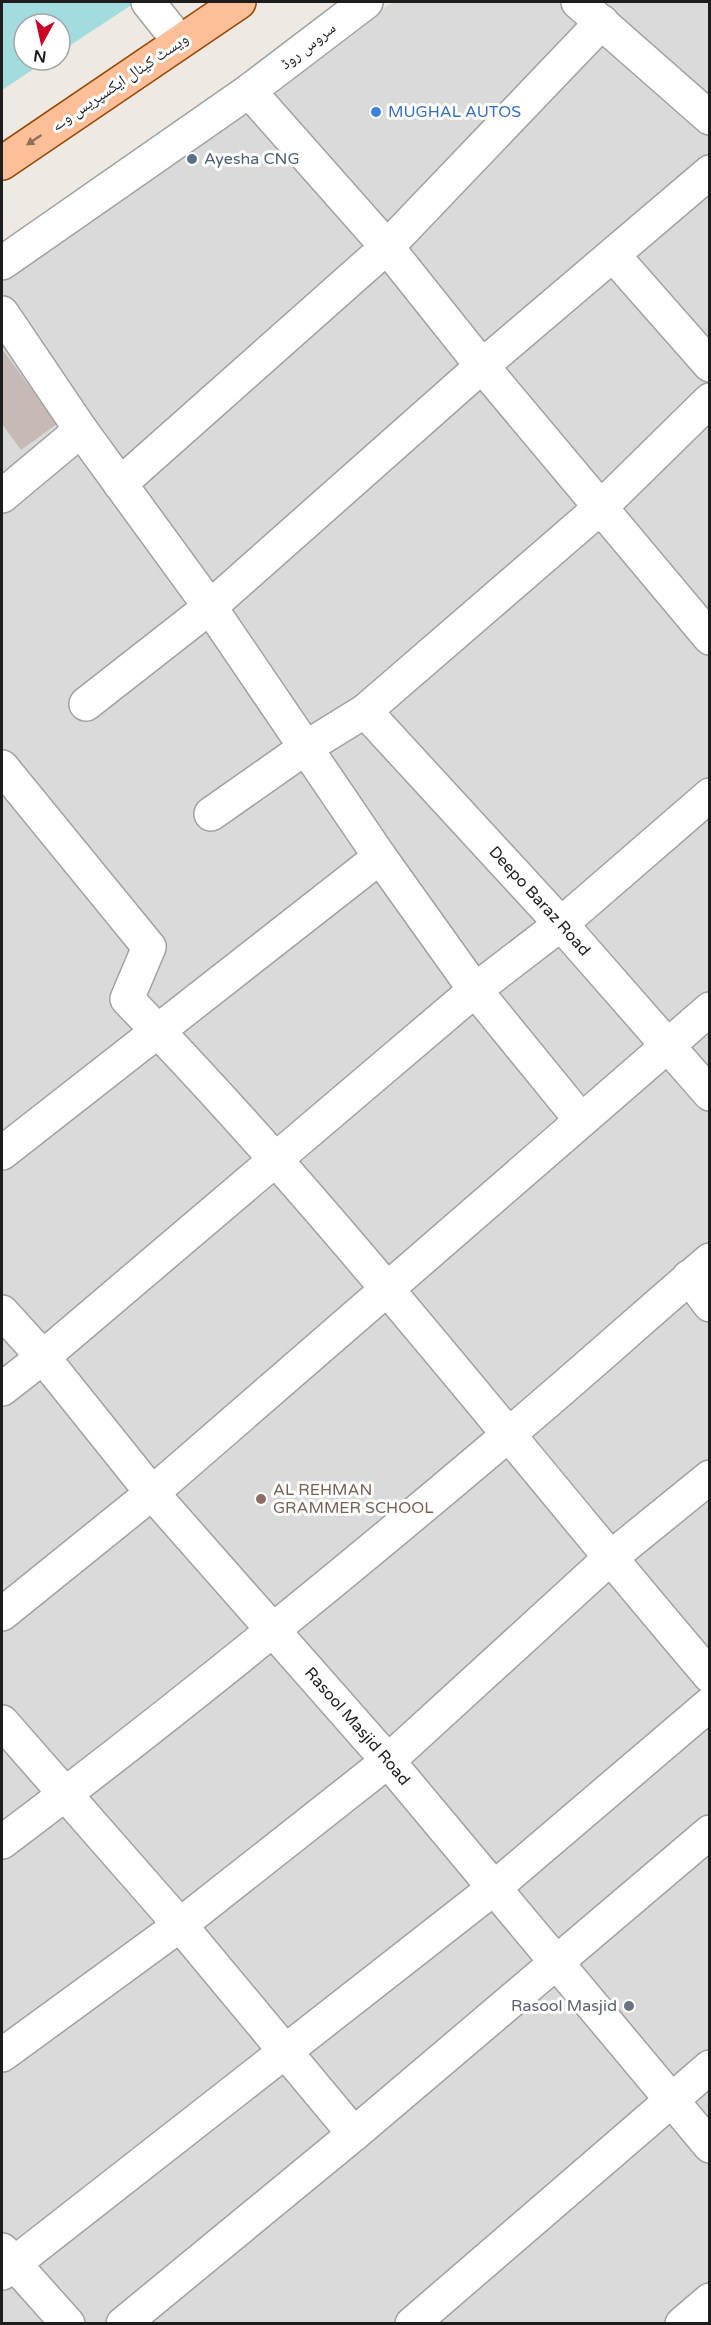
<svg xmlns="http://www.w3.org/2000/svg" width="711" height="2325" viewBox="0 0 711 2325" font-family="'Varela Round','Noto Naskh Arabic',sans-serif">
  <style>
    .residential { fill: #dbdada }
    .water { fill: #a2dcde }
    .building { fill: #c7bab6 }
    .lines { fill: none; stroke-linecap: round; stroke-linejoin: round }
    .street-casing { stroke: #a1a1a1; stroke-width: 36 }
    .primary-casing { stroke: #974800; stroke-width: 36 }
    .street { stroke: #fff; stroke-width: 33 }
    .primary { stroke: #febf98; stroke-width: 33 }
    .oneway { fill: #8e6e5a }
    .shop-dot { fill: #3f7fe0; stroke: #fff; stroke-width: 2 }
    .service-dot { fill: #5c6f8a; stroke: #fff; stroke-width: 2 }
    .education-dot { fill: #8d6e63; stroke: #fff; stroke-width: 2 }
    .worship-dot { fill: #6b7280; stroke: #fff; stroke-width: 2 }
    .labels { text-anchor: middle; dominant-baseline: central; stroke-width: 6; stroke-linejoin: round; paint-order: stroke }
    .street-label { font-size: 16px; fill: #1d1d1d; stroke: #fff }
    .shop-label { font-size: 16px; fill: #366cbe; stroke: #fff; text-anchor: start }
    .service-label { font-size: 16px; fill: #4e5e75; stroke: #fff; text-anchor: start }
    .education-label { font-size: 16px; fill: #785e54; stroke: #fff; text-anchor: start }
    .worship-label { font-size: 16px; fill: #5b616d; stroke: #fff; text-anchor: end }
  </style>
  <rect width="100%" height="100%" fill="#efe9e3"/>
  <!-- residential -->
  <path class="residential" d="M393,2h316v2321l-707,1v-2060z"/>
  <!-- water -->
  <path class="water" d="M2,2h134l-76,50v-28h-36v36h23l-45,30z"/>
  <!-- building -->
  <path class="building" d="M2,349l55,75 -36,26 -19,-26z"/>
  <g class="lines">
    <defs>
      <g id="street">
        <path d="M148,2l31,39"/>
        <path d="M578,2l132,116"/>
        <path d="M249,91l138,156 95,119 228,272"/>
        <path d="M613,255l97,110"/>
        <path d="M2,263l247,-172 117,-89"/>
        <path d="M2,313l79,117 129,177 170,250 95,133 106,130"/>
        <path d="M120,484l267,-237 215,-225"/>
        <path d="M2,496l79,-66"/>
        <path d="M86,704l124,-97 272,-241 228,-194"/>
        <path id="s1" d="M365,711l196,213 149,170"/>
        <path d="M2,767l147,180 -22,52c208,214 390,451 583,677"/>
        <path d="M211,814l94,-66 60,-37 235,-203 110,-108"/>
        <path d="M2,1153l378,-296"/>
        <path d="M689,1277l21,28"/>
        <path id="s2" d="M2,1312l41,45 109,136 236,268 322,385"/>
        <path d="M2,1389l41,-32 432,-367 86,-66 149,-129"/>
        <path d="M2,1614l150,-121 558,-484"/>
        <path d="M2,1722l178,203 174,209"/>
        <path d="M2,1842c173,-130 341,-267 506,-407 68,-57 134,-117 202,-175"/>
        <path d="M2,2055l178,-130 208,-164 221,-202 101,-82"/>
        <path d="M2,2250l66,74"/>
        <path d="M2,2273l492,-385 216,-184"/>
        <path d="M123,2324l231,-190 356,-302"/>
        <path d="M412,2324l298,-257"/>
        <path d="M682,2324l28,-24"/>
      </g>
      <path id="primary" d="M2,163l237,-161"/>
    </defs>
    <!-- street casing -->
    <use href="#street" class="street-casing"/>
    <!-- primary casing -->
    <use href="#primary" class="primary-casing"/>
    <!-- street -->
    <use href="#street" class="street"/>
    <!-- primary -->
    <use href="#primary" class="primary"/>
  </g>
  <!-- one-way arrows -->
  <defs><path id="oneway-solid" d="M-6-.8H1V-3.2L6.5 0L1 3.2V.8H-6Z" transform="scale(1.5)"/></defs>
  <use class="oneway" href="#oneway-solid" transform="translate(34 140) rotate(146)"/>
  <!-- markers -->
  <circle class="shop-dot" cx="376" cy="112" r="6"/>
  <circle class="service-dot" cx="192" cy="159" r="6"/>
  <circle class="education-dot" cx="261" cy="1499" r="6"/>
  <circle class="worship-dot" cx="629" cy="2006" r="6"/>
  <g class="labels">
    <!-- street labels -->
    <g class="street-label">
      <text transform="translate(308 46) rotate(-38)">سروس روڈ</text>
      <text transform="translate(120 82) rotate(-34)">ویسٹ کینال ایکسپریس وے</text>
      <text stroke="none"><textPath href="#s1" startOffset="258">Deepo Baraz Road</textPath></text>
      <text stroke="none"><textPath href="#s2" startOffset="546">Rasool Masjid Road</textPath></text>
    </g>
    <!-- shop labels -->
    <g class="shop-label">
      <text x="388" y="112">MUGHAL AUTOS</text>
    </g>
    <!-- service labels -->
    <g class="service-label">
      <text x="204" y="159">Ayesha CNG</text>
    </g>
    <!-- education labels -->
    <g class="education-label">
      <text x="273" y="1490">AL REHMAN<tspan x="273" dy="18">GRAMMER SCHOOL</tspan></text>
    </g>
    <!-- worship labels -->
    <g class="worship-label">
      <text x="617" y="2006">Rasool Masjid</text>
    </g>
  </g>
  <!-- border -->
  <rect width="711" height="2325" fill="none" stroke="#1d1d1d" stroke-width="6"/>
  <!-- north arrow -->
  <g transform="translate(42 42) rotate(188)"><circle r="28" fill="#ffffff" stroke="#a5a5a5" stroke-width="1.5"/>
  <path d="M0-4.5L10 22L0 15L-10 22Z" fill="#cb0027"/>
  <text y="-9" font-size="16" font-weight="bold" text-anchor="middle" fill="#1d1d1d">N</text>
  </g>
</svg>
